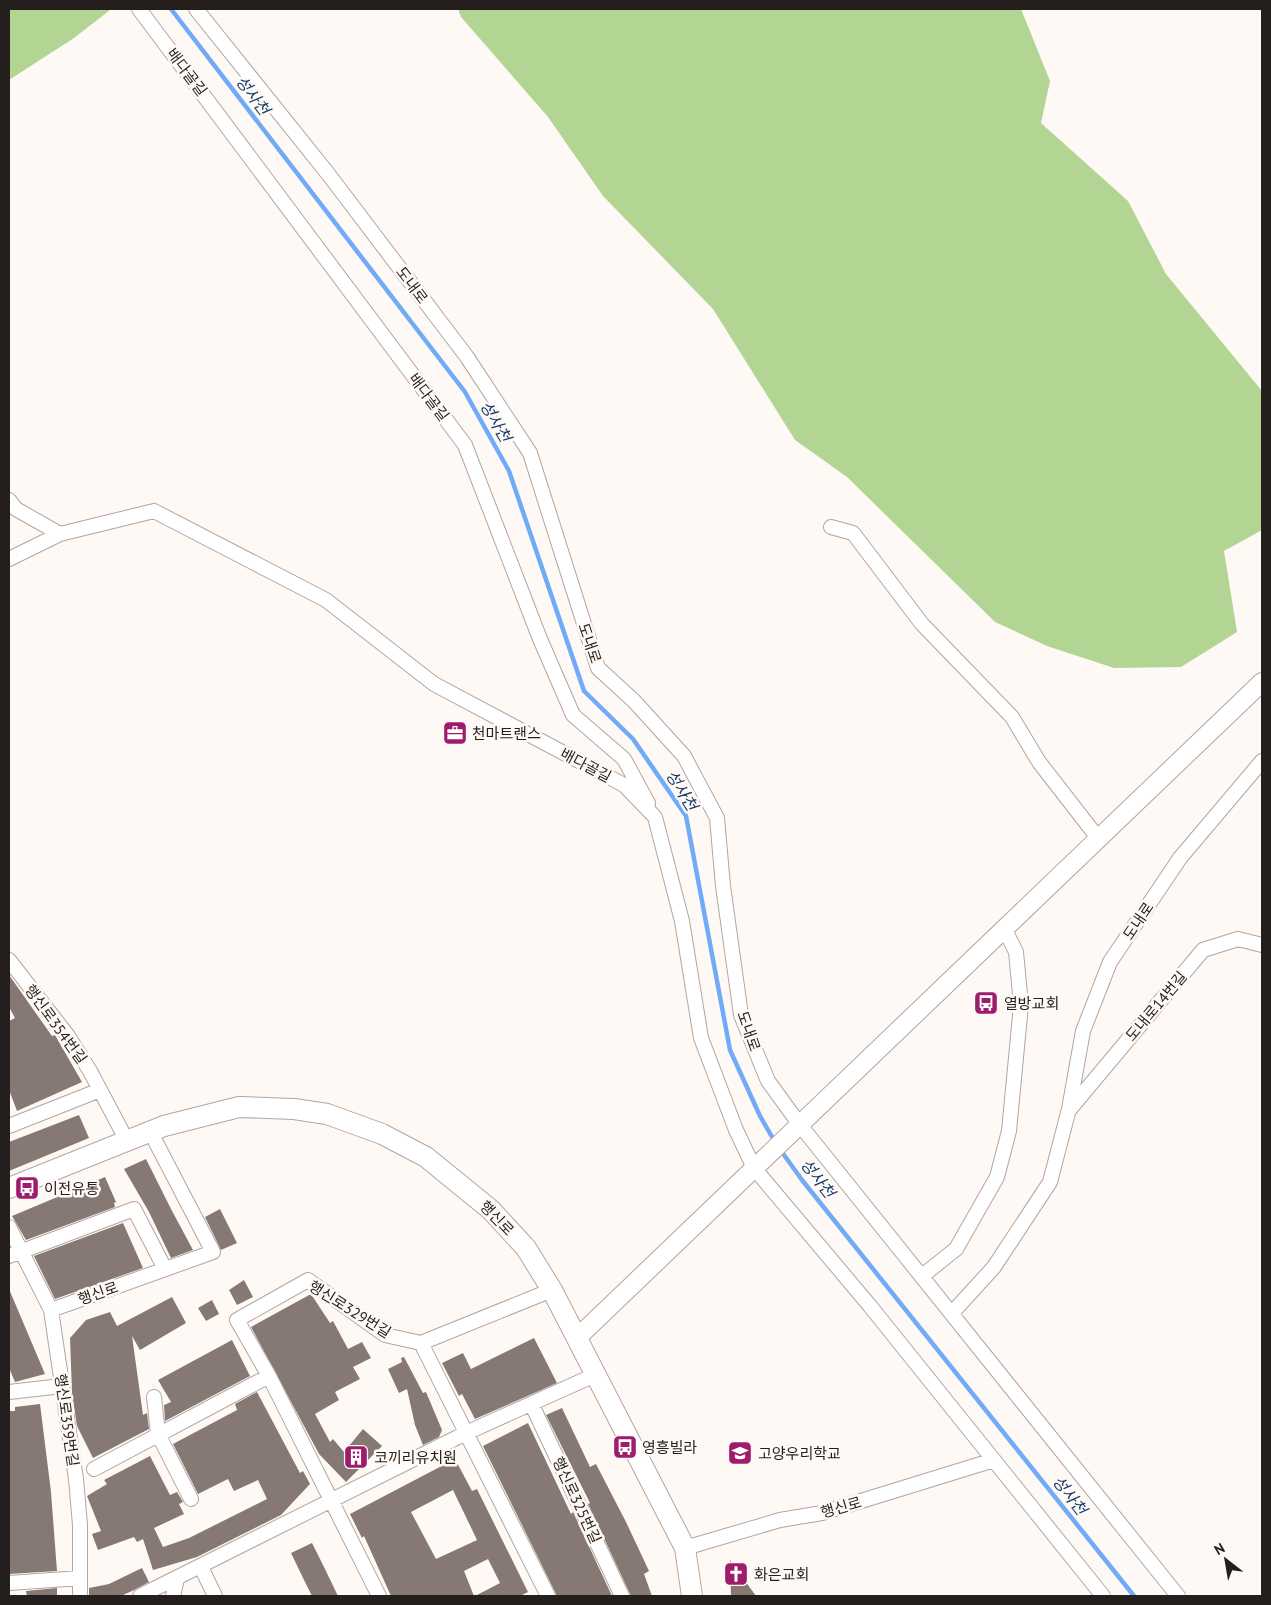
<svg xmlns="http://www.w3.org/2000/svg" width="1271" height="1605" viewBox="0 0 1271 1605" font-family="'PT Sans','Noto Sans KR',sans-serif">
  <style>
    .green { fill: #b2d594 }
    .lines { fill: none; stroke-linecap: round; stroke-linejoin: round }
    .stream { stroke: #71abf7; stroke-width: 4.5 }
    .building { fill: #867974; fill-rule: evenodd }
    .minor-casing { stroke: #b3a59f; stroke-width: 16 }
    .tertiary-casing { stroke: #b3a59f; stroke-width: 20 }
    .secondary-casing { stroke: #b3a59f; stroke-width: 22 }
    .minor { stroke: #fff; stroke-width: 14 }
    .tertiary { stroke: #fff; stroke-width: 18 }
    .secondary { stroke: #fff; stroke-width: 20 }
    .labels { text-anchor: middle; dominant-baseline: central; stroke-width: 5; stroke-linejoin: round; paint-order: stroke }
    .street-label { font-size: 15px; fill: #241f1d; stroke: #fff9f6 }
    .poi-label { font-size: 15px; fill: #241f1d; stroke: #fff9f6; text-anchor: start }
    .water-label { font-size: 16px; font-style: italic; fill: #153c6c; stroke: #fff9f6 }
  </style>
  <rect width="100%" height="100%" fill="#fff9f6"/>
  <!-- green -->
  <path class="green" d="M9,9h101v1l-36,28 -65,42z
    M458,9h563l29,72 -9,42 87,78 38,73 96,117v139l-38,21 13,81 -56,35 -67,1 -67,-22 -52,-24 -148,-145 -52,-37 -82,-131 -110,-113 -55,-79 -87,-100z"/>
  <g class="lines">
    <!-- stream -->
    <path class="stream" d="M171,9l294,383 44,79 75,220 49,48 53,77 44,234 30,66 15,26
      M779,1148l23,32 332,416"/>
  </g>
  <!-- building -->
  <path class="building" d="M9,975l43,61 3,-1 27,47 -65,29 -8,-21v-69l6,-3 -6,-11z
    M79,1115l10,23 -80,33v-29z
    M146,1159l25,50 22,41 -22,8 -22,-46 -25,-43z
    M105,1177l11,25 -2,1 1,4 -89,33 -14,-24z
    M220,1209l17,34 -16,7 -16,-33z
    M123,1223l20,45 -88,31 -21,-43z
    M244,1280l9,17 -16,8 -8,-15z
    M9,1289l36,85 -30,8 -6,-14z
    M311,1294l19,29 3,-2 15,28 14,-7 9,16 -18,9 7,12 -25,13 4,8 -24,14 15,28 3,-3 11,13 19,-23 19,17 -36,36 -27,-28 -68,-127z
    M172,1297l14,26 -46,27 -8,-14 11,79 4,-2 2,16 -56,29 -16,-32 -5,-33 -2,-55 16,-18 24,-8 7,14z
    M212,1300l7,14 -13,7 -8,-13z
    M534,1338l23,45 -82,36 -13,-25 -3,2 -17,-33 21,-10 8,16z
    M232,1340l18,36 -85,45 -1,-16 7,-3 -13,-22z
    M404,1357l19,36 3,-1 16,38 -3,7 -16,8 -8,-20 -8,-36 -8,4 -11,-24 14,-7 -1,-4z
    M257,1392l43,81 3,-2 7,13 -29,31 -84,42 -44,13 -10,-31 -6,3 -3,-5 -36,13 -6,-16 9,-3 -14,-35 20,-12 -3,-4 46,-24 20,39 7,-3 6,10 -4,2 5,10 -30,14 9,19 26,-9 78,-39 -9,-19 -24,11 -6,-12 -30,15 -25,-50 64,-34 -2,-6z
    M40,1404l11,88 6,79 -48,3v-163h6v-4z
    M562,1408l28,59 6,-3 30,58 23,49 -5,3 8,22h-21l-43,-92 2,-1 -44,-88z
    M528,1423l43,91 2,-2 39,84h-55l-74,-150z
    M455,1459l17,32 5,-2 51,103 -8,4h-45l25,-13 -12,-24 -24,12 10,25h-83l-27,-60 -2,2 -12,-24zM453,1490l24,50 -41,19 -25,-47z
    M312,1543l13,26 13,27h-26l-8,-16 -13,-27z
    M730,1560l26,36h-25z
    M142,1568l7,14 -15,8 -13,6h-32v-8l20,-4z
    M57,1588v8h-30l-1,-5z"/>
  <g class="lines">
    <defs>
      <path id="minor" d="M139,9l326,436 75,194 33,76 51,44 24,44
        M196,9l133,166 138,182 63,96 68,215 36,33 50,55 33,62 6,68 18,129 27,66 32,44 378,471
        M9,500l7,9 44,25
        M831,527l22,6 69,91 90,93 27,45 59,76
        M9,559l51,-25 94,-23 172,89 108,84 190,101 31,32 27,104 19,117 35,92 18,38 116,138 233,290
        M9,960l59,76 22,35 37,70
        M1070,1109l133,-159 35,-11 24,6
        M9,1126l91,-36
        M9,1227l42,83 25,169 4,46v71
        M9,1256l125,-47 31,60
        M922,1276l34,-27 41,-72 12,-46 12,-126 -5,-53 -12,-24
        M51,1310l162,-58 -63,-121
        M952,1313l42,-46 56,-85 19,-73 14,-78 27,-69 70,-104 82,-97
        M421,1343l127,253
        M9,1392l53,-6
        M154,1397l4,37 33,65
        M532,1405l90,191
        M94,1469l175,-93
        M685,1548l95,-28 42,-7 172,-53
        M201,1567l14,29
        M9,1583l71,-5
        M140,1596l326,-163 131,-59
        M173,1596l4,-17
        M379,1596l-110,-220 -32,-56 71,-40 77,55 36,8 131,-53"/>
      <path id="tertiary" d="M578,1337l684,-655"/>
      <path id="secondary" d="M9,1188l155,-62 75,-19 55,2 33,5 55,20 44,23 65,53 35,38 26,42 133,258 7,48"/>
    </defs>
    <!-- minor casing -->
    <use href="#minor" class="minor-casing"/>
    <!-- tertiary casing -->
    <use href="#tertiary" class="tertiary-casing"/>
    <!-- secondary casing -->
    <use href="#secondary" class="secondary-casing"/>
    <!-- minor -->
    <use href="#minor" class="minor"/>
    <!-- tertiary -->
    <use href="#tertiary" class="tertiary"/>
    <!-- secondary -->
    <use href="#secondary" class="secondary"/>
  </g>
  <!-- icons -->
  <defs>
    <symbol id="office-square" viewBox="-11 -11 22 22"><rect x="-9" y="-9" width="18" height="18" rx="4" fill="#9e1c6e" stroke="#fff9f6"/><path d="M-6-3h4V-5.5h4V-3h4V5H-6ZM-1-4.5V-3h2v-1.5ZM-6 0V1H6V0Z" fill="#fff"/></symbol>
    <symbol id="bus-square" viewBox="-11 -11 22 22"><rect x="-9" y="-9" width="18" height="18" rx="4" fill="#9e1c6e" stroke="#fff9f6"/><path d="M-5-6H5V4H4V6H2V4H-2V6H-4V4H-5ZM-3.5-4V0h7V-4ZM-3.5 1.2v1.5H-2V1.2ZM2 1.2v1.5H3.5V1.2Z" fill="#fff"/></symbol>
    <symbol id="school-square" viewBox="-11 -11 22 22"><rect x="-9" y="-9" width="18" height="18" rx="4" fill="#9e1c6e" stroke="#fff9f6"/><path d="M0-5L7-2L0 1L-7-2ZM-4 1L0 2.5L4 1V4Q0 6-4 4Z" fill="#fff"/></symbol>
    <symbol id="building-square" viewBox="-11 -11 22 22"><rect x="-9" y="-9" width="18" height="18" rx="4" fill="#9e1c6e" stroke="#fff9f6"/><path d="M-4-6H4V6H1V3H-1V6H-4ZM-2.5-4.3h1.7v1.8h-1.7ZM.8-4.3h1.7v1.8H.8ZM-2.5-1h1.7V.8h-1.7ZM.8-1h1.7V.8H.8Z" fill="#fff"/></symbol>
    <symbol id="church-square" viewBox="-11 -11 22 22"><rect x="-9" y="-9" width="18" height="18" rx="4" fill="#9e1c6e" stroke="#fff9f6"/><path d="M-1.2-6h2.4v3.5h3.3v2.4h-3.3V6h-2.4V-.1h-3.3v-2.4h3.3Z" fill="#fff"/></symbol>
  </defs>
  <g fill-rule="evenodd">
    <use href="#office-square" x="441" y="719" width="28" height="28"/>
    <use href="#bus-square" x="972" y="989" width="28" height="28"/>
    <use href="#bus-square" x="13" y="1174" width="28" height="28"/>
    <use href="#bus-square" x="611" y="1433" width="28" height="28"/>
    <use href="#school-square" x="726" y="1439" width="28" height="28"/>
    <use href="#building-square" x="342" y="1443" width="28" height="28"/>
    <use href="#church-square" x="722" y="1560" width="28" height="28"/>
  </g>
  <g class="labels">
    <!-- street labels -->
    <g class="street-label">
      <text transform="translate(187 72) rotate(53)">배다골길</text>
      <text transform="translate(412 285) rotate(53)">도내로</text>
      <text transform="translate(429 397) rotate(53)">배다골길</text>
      <text transform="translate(590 643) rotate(71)">도내로</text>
      <text transform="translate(586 765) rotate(28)">배다골길</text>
      <text transform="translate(1138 921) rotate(-56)">도내로</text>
      <text transform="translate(1156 1006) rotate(-50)">도내로14번길</text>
      <text transform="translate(56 1024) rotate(54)">행신로354번길</text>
      <text transform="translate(749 1031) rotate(71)">도내로</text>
      <text transform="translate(497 1218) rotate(46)">행신로</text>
      <text transform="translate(98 1293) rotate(-19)">행신로</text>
      <text transform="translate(350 1309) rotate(32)">행신로329번길</text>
      <text transform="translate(67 1420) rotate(82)">행신로359번길</text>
      <text transform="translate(577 1500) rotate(65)">행신로325번길</text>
      <text transform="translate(841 1507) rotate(-16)">행신로</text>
    </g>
    <!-- poi labels -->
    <g class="poi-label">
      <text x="472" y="733">천마트랜스</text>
      <text x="1004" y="1003">열방교회</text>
      <text x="44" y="1188">이전유통</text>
      <text x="642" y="1447">영흥빌라</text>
      <text x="758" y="1453">고양우리학교</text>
      <text x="374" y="1457">코끼리유치원</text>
      <text x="754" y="1574">화은교회</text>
    </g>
    <!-- water labels -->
    <g class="water-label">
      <text transform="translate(253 95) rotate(53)">성사천</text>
      <text transform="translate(496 421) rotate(60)">성사천</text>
      <text transform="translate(682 790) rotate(58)">성사천</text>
      <text transform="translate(818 1178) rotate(52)">성사천</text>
      <text transform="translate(1070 1495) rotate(52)">성사천</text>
    </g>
  </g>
  <!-- border -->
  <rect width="1271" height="1605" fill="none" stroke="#241f1d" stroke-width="20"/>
  <!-- north arrow -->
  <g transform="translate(1226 1560) rotate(329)" stroke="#fff9f6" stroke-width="4" paint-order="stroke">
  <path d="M0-4L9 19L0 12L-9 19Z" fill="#241f1d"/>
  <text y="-8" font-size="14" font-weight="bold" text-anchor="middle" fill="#241f1d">N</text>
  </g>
</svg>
